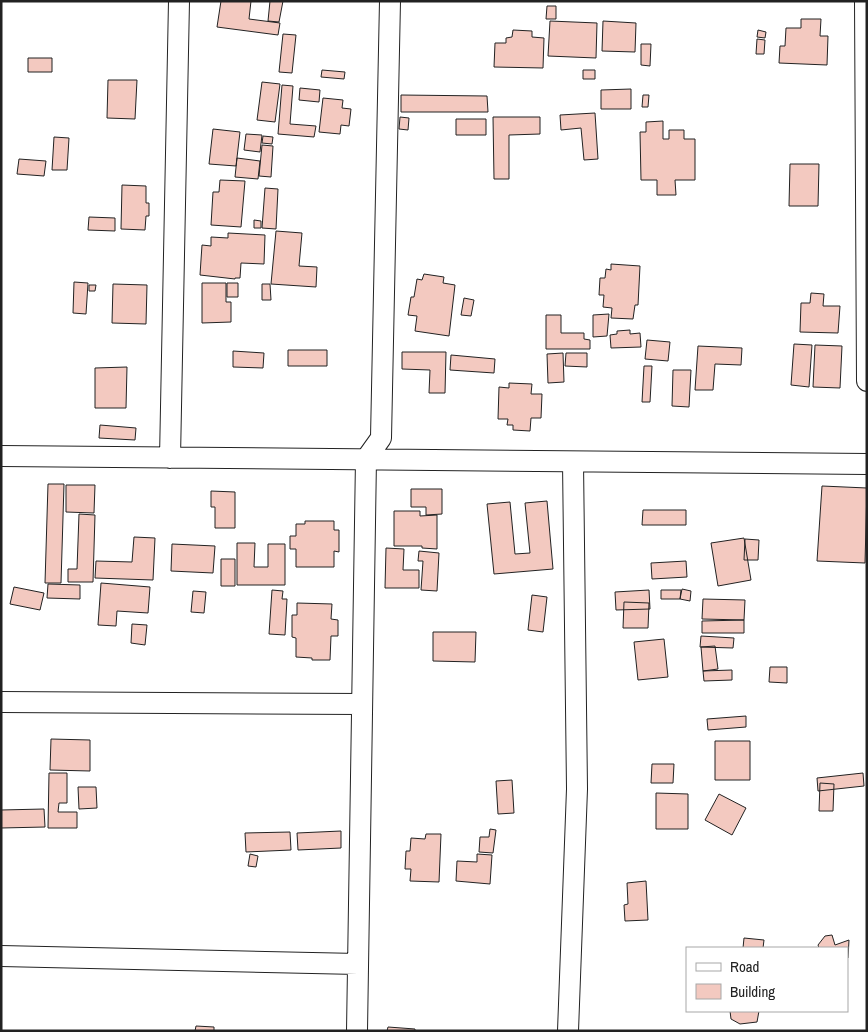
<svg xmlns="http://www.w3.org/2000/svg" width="868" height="1032" viewBox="0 0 868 1032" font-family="'Archivo Narrow',sans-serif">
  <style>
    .building { fill: #f3c9c0; stroke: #222 }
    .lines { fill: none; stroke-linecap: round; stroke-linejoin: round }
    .street-casing { stroke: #222; stroke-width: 22 }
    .street { stroke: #fff; stroke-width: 20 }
  </style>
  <rect width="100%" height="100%" fill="#fff"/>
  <!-- building -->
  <path class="building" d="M221,1h30l-2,18 31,4 -2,12 -61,-8z
    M270,1h13l-4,21 -11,-1z
    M547,6h9v13h-10z
    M801,19h20l-1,17h8l-1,29 -48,-2 1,-17h5l1,-18h15z
    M550,21l47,2 -1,35 -48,-2z
    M603,21l33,2 -1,29 -33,-1z
    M513,30l19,1v6l12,1 -1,30 -49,-1 1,-24h11v-5l6,-1z
    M758,30l8,2 -1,6 -8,-1z
    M283,34l13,1 -4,38 -13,-1z
    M757,39l8,1 -1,14h-8z
    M641,44h10l-1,22 -9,-1z
    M28,58h24v14h-24z
    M322,70l23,2 -1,7 -23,-2z
    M583,70h12v9h-12z
    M108,80h29l-2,39 -28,-1z
    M262,82l18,2 -5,38 -18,-2z
    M282,85l11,1 -3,38 26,2 -2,11 -36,-3z
    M300,88l20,2 -1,12 -20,-2z
    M631,89v20h-30v-19z
    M401,95l86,1 1,16h-87z
    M643,95h6l-1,12h-6z
    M323,98l20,2 -1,8 9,1 -2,17 -8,-1 -1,9 -21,-2z
    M595,113l3,46 -14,1 -3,-32 -20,2 -1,-15z
    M400,117l9,1 -1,12 -9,-1z
    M493,117h47v17l-31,1v44h-15z
    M456,119h30v16h-30z
    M663,121v18h6v-9h15v9h11v41h-20l1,15h-19v-15h-16l-1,-48h6v-10z
    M213,129l27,3 -4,34 -27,-2z
    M246,134l16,1 -2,17 -16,-2z
    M263,136l10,1 -1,7 -10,-1z
    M54,137l15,1 -2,32h-15z
    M262,145l11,1 -2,31 -12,-1z
    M237,158l23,3 -2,18 -23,-2z
    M19,159l27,2 -2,15 -27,-2z
    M790,164h29l-1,42h-29z
    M220,180l25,1 -4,46 -30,-2 2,-33h6z
    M122,185l24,1v17h3v13h-3l-1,14 -24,-1z
    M265,188l13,1 -2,40 -14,-1z
    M89,217l26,1v13l-27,-1z
    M254,220l7,1v7h-7z
    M276,231l26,2 -3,33 18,1 -1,20 -45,-3z
    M228,233l37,2 -1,29 -23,-1 -1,15h-5v1l-35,-4 2,-30 9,1v-9l17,1z
    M611,264l29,2 -2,39h-3l-2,14 -22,-1 1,-10 -9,-1 1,-12h-5l1,-17h5l1,-9 5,1z
    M424,274l20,3 -1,6 12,2 -6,51 -34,-5 2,-15 -9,-1 3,-18h3l3,-18 5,1z
    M74,282l14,1 -2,31 -13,-1z
    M202,283h24v19h5v20l-29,1z
    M227,283h11v14h-11z
    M113,284l34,1 -1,39 -34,-1z
    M262,284h8l1,16h-9z
    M89,285h7l-1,6h-6z
    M811,293l13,1 -1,12h17l-2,27 -38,-1 1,-29h9z
    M464,298l10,2 -3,16 -10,-1z
    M609,314l-2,22 -14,1v-22z
    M546,315h15v18h23v6l6,1v9h-44z
    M630,330v4l10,-1 1,14 -30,1 -1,-13 7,-1v-3z
    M647,340l23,2 -2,19 -23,-2z
    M794,344l18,1 -3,42 -18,-2z
    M815,345l27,1 -2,42 -27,-1z
    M698,346l44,2 -1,17 -26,-1 -2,26h-18z
    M288,350h39v16h-39z
    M233,351l31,2 -1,15 -30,-1z
    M402,352h44l-1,41h-16l1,-23 -28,-1z
    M563,353l1,29 -16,1 -1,-29z
    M566,353h21v14l-22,-1z
    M451,355l44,4 -1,14 -44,-3z
    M644,366h8l-2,36h-8z
    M127,367l-1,41h-31v-40z
    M673,370h18l-2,37 -17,-1z
    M509,383l23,1 -1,10h11l-1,24h-10l-1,13 -17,-1v-5h-6l1,-6h-10l1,-32 10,1z
    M100,425l36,3 -1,12 -36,-2z
    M48,484h16l-3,99h-16z
    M66,485h29l-1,28 -28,-1z
    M822,486l45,2 -2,75 -48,-2z
    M411,489h31v25l-16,1v-8h-15z
    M211,491l24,1v36h-20v-21h-4z
    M547,501l6,68 -59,5 -7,-70 23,-2 5,52 15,-1 -5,-50z
    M643,510h43v15h-44z
    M394,511h26v5l17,-1v34l-15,-1v-2h-28z
    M79,514l16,1 -2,67h-25v-13h9z
    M305,521h29v9h5v22l-5,-1v16h-38v-18h-6v-13h6v-12h9z
    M134,537l21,1 -2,42 -58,-2 1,-17 36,1z
    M744,538l7,42 -33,6 -7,-43z
    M745,539l14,1 -1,20h-14z
    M237,543h18l-1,24h14v-23h17v41h-48z
    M172,544l43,2 -2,27 -42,-2z
    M386,548l18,1 -1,21h16v18h-34z
    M419,551l20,2 -2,38 -16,-1 2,-29h-5z
    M221,559h14v27h-14z
    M686,561l1,16 -35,2 -1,-16z
    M101,583l49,4 -2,26 -31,-2 -1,15 -18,-1z
    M48,584l32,1v14l-33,-1z
    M14,587l30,6 -4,17 -30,-6z
    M682,589l9,2 -1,10 -10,-2z
    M272,590l11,1 -1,8h5l-2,36 -16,-1z
    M649,590l1,19 -34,1 -1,-18z
    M661,590h20l-1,9h-19z
    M193,591l13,1 -2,21 -13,-1z
    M532,595l15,2 -4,35 -15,-2z
    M703,599l42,1 -1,20 -42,-1z
    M624,602l25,1 -1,25h-25z
    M297,603l35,1 -1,15 7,1v16h-7l-1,24h-18v-2l-16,-1v-19l-4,-1v-22h5z
    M744,620v13h-42v-12z
    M132,624l15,1 -2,20 -14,-2z
    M433,632h43l-1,30 -42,-1z
    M701,636l33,2 -1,10 -33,-1z
    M664,639l4,38 -30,3 -4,-38z
    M715,646l3,23 -15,2 -2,-24z
    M770,667h17v16l-18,-1z
    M732,670v10l-28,1 -1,-10z
    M746,716v11l-38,3 -1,-11z
    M51,739l39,1v31l-40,-1z
    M715,741h35v39h-35z
    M652,764h22l-1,19h-22z
    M49,773h18v30h-8l-1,9h19v16h-29z
    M863,773l1,13 -46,5 -1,-13z
    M512,780l2,33 -16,1 -2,-33z
    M820,783l14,1 -1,27h-14z
    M78,787h18l1,21 -18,1z
    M656,793l32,1v35h-32z
    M719,794l27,14 -14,27 -27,-15z
    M44,809l1,18 -44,1v-18z
    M490,829l6,1 -3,23 -14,-1 1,-15h9z
    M341,831v17l-43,2 -1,-17z
    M290,832l1,18 -45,2 -1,-19z
    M426,834h15l-2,48 -29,-1 1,-12h-6l1,-18h4l1,-13 14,1z
    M250,854l8,2 -2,11 -8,-1z
    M477,854l15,1 -2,29 -34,-3 1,-20 20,1z
    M646,881l2,39 -23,1 -1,-16 4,-1 -1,-21z
    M832,935l3,10 14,-5 -1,18h-1v-10h-28l-1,-3 7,-9z
    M744,938l20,2 -1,8h-20z
    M730,1011h29l-2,11 -17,2 -9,-5z
    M196,1026l18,1v4h-19z
    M388,1027l27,2v2h-28z"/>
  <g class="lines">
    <defs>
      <path id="street" d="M865,1l2,380
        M1,456l866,8
        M170,458l9,-457
        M1,702l361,2
        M1,956l357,8
        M357,1031l9,-572 15,-21 9,-437
        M568,1031l9,-242 -4,-327"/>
    </defs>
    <!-- street casing -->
    <use href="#street" class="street-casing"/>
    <!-- street -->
    <use href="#street" class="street"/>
  </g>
  <!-- border -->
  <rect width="868" height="1032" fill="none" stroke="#222222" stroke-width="5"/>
  <!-- legend -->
  <rect x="686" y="947" width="162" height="65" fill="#ffffff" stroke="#a7a7a7"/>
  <rect x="696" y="963" width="25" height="8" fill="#ffffff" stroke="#a7a7a7"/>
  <text x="730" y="972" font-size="15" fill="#222222">Road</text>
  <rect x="696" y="984" width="25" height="15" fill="#f3c9c0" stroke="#a7a7a7"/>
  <text x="730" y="997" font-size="15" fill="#222222">Building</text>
</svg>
